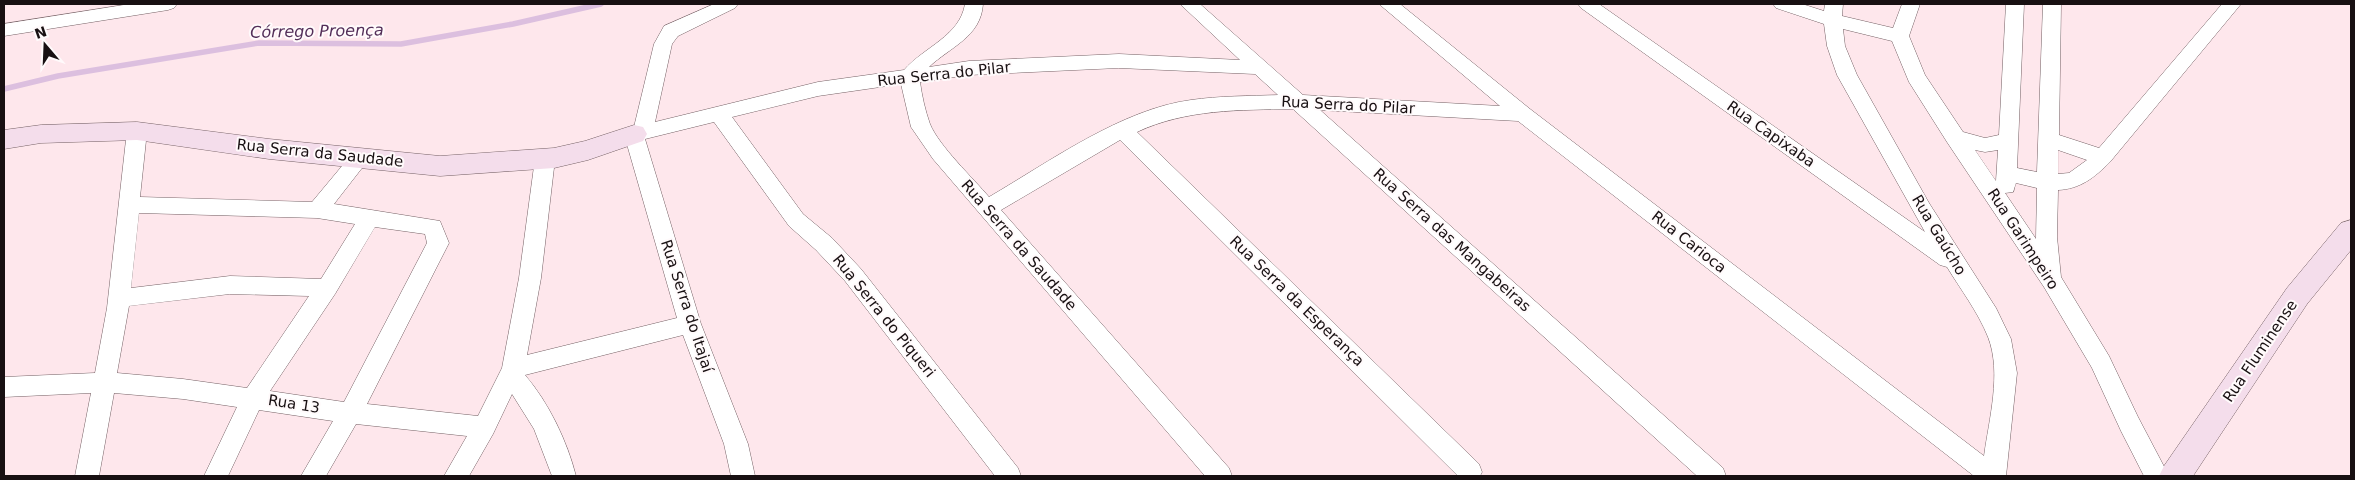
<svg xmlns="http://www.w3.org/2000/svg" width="2355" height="480" viewBox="0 0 2355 480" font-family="'DejaVu Sans',sans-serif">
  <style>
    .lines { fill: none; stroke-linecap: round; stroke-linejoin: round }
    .stream { stroke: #dcbfdf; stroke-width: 5.5 }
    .street-casing { stroke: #756165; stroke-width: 1 }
    .secondary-casing { stroke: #756165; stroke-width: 1 }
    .street { fill: #fff; fill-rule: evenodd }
    .secondary { fill: #f4ddeb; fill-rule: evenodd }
    .labels { text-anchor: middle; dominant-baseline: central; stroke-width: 4; stroke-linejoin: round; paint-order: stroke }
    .street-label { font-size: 15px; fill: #181012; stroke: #fffafb }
    .water-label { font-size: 16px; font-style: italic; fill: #532e58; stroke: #fffafb }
  </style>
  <rect width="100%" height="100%" fill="#fee7ec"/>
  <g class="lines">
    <!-- stream -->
    <path class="stream" d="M4,89l54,-13 201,-33 142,1 112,-20 88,-20"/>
    <defs>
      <path id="street" d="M130,4h47l-3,4 -6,2 -164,26v-12z
        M714,4h24l-3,4 -57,28 -6,8 -17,78 163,-40 86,-12c20,-23 56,-34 61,-66h18c-2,33 -33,43 -54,63l40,-6 150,-7 121,6 -60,-56h20l103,91 197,11 -121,-102h21l130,105 454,347c5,-37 18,-83 4,-119 -10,-25 -27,-47 -41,-70l-7,-2 -359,-257 -3,-4h21l326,228 -88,-157 -10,-29 -3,-22 -48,-16 -3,-4h29l22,7 1,-7h18l-1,12 51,12 9,-24h18l-11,32 16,39 38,57 22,6 14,-3 7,-131h18l-7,164 20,4 6,-168h18l-2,131 40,13 123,-144h19l-131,158c-16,16 -30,27 -52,28l-1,47 4,40 48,79 29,61 31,59h-25l-23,-45 -29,-63 -48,-81 -97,-145 -38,-60 -17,-41 -49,-12 2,17 12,29 72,128 67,105 15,31 6,34 -11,103h-32l-456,-355 -198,-11 403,358 3,8h-29l-404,-367c-53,1 -107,0 -156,23l342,332 3,8 -2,4h-22l-338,-336 -119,70 228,258 3,8h-27l-272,-317 -22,-32 -10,-43 -83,12 -86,21 71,97 29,24 29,31 157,199 3,8h-26l-150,-195 -29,-31 -27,-24 -75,-104 -69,17 56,185 47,120 7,32h-24l-7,-32 -41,-109 -158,40c24,28 42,66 51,101h-24l-18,-47 -22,-35 -19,40 -24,42h-25l23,-40 -111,-12 -30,52h-25l32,-55 -74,-11 -31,66h-24l33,-69 -54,-8 -69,-6 -15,83h-24l16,-83 -87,4v-20l91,-4 12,-65 20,-177 3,-5 7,-2 7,2 3,5 -7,66 172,5 40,-48 7,-3 7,3 3,5 -35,45 106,17 9,22 -82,161 111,12 24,-48 17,-90 16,-119 3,-5 7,-3 7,3 3,5 -14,119 -14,77 150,-37 -53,-184 3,-5 7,-2 20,-83 10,-18zM1119,68l136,6 23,21c-29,1 -59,1 -87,5 -69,9 -142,62 -202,97 -16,-19 -50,-51 -59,-73 -5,-14 -8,-28 -10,-42l49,-7zM1975,150l10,2 13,-2 -2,31zM2058,150l29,10 -18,13 -11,1zM2016,183l21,5 -1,51 -31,-46 8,-1zM139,213l178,5 38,6 -34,55 -91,-3 -99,12zM375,227l50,7 2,9 -83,159 -74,-11 65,-97zM230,294l79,2 -62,92 -64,-9 -66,-6 12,-67z"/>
      <path id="secondary" d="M137,122l132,17 171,17 114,-8 31,-7 49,-16 9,2 4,7 -4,7 -55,19 -34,8 -114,8 -171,-17 -132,-19 -96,3 -37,6v-19l37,-5z
        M2351,220v30l-44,54 -114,172h-34l5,-10 123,-178 54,-65z"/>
    </defs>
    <!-- street casing -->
    <use href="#street" class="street-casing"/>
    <!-- secondary casing -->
    <use href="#secondary" class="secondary-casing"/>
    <!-- street -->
    <use href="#street" class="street"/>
    <!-- secondary -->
    <use href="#secondary" class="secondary"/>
  </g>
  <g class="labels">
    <!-- street labels -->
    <g class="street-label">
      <text transform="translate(944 74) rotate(-6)">Rua Serra do Pilar</text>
      <text transform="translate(1348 105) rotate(3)">Rua Serra do Pilar</text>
      <text transform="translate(1771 134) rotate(35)">Rua Capixaba</text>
      <text transform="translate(320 153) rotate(6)">Rua Serra da Saudade</text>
      <text transform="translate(1939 235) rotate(59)">Rua Gaúcho</text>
      <text transform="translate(2023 239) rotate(57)">Rua Garimpeiro</text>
      <text transform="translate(1452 240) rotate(42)">Rua Serra das Mangabeiras</text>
      <text transform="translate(1689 242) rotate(38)">Rua Carioca</text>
      <text transform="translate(1019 245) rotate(49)">Rua Serra da Saudade</text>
      <text transform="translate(1297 301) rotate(44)">Rua Serra da Esperança</text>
      <text transform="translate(687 306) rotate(72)">Rua Serra do Itajaí</text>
      <text transform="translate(884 316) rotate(51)">Rua Serra do Piqueri</text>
      <text transform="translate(2260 351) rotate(-56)">Rua Fluminense</text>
      <text transform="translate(294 404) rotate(9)">Rua 13</text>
    </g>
    <!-- water labels -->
    <g class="water-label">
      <text transform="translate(317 31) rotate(-1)">Córrego Proença</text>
    </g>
  </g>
  <!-- border -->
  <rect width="2355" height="480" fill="none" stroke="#181012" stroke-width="10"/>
  <!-- north arrow -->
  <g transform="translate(45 45) rotate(341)" stroke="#fffafb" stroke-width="4" paint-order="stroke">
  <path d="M0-4L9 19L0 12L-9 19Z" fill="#181012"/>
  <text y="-8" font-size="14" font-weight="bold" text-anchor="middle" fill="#181012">N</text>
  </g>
</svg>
